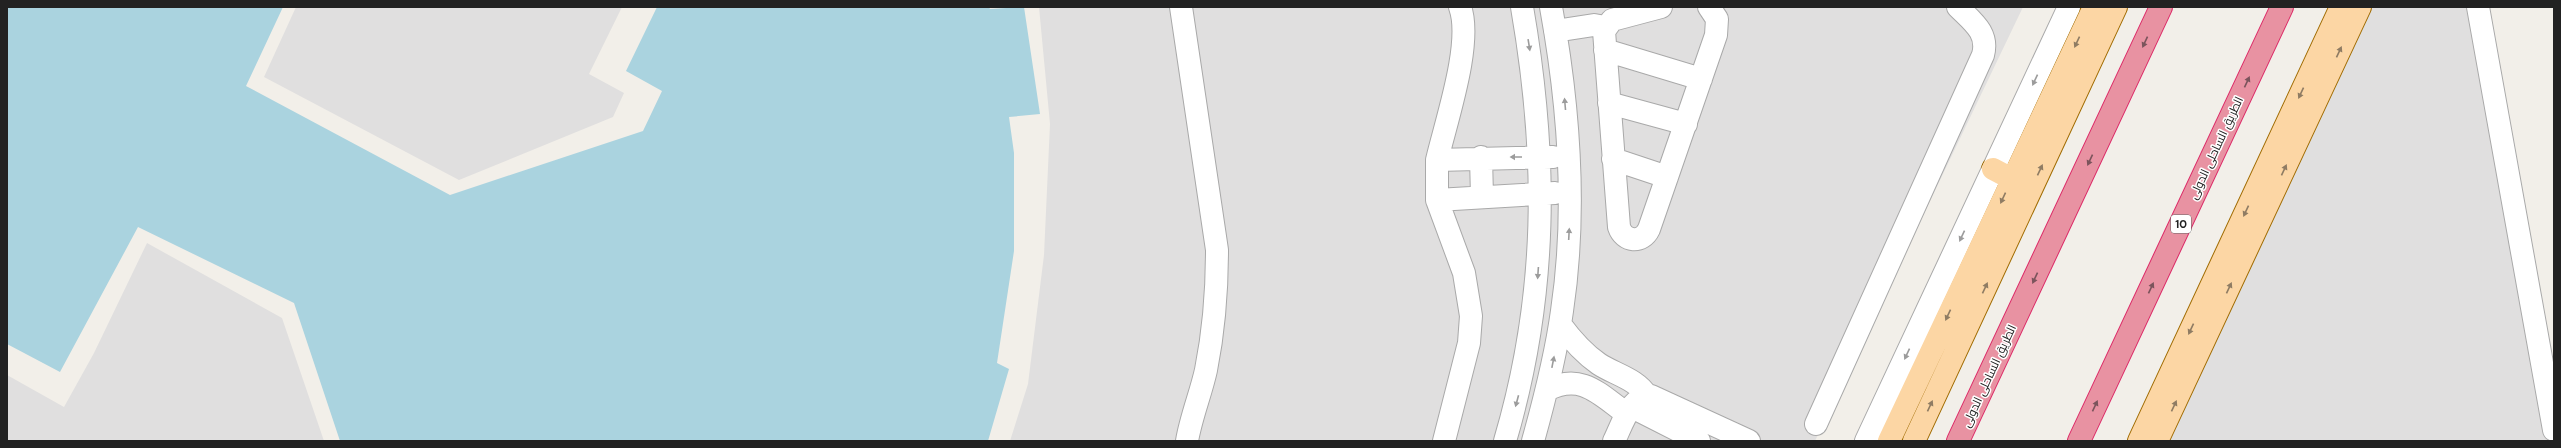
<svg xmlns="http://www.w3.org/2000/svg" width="2561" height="448" viewBox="0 0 2561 448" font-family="'DM Sans',Cairo,sans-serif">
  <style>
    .residential { fill: #e0dfdf }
    .water { fill: #aad3df }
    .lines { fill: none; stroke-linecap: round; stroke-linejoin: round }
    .minor-casing { stroke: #a9a9a9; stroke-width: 24 }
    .major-casing { stroke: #a06b00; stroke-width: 24 }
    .highway-casing { stroke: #dc2a67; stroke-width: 24 }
    .minor { stroke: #fff; stroke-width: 22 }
    .major { stroke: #fcd6a4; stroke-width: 22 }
    .highway { stroke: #e892a2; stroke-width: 22 }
    .oneway { fill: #8f7c63 }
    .oneway2 { fill: #7b545c }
    .oneway3 { fill: #9c9c9c }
    .labels { text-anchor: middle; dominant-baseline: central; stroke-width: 3; stroke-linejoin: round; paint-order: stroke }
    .shield { fill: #fff; stroke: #646464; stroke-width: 1 }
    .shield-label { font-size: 11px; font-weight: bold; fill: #222 }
    .street-label { font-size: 12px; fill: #222; stroke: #fff }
  </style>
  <rect width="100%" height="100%" fill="#f2efe9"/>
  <!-- residential -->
  <path class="residential" d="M296,7h326l-33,67 35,19 -11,24 -154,63 -195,-103z
    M1039,7h984l-208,434h-805l18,-57 16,-129 6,-131z
    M2361,7h119l74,394v40h-398z
    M147,243l135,75 42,123h-317v-66l57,32 30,-54z"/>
  <!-- water -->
  <path class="water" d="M7,7h276l-37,79 204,109 193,-64 19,-40 -36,-20 31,-64h332l1,2 34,-2 16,107 -31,3 5,36v98l-17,112 12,6 -21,72h-648l-46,-138 -156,-76 -78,145 -53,-28z"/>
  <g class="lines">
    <defs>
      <path id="minor" d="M1181,7l36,243c0,40 -3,80 -11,120 -5,23 -15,47 -19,71
        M1661,7l-49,13 -8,11 15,196c5,15 23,17 30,2l67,-194 1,-16 -8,-12
        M2478,7l76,423
        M1555,31l39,-6 11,2
        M1605,50l96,29
        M1609,103l77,21
        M1481,157l1,40
        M1613,159l54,18
        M1437,160c9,-39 36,-117 23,-153
        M1437,200l118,-7
        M1560,324c11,15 23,29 39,40 15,10 38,15 48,32
        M1547,390c35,-18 53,5 80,24
        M1632,407l67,34
        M1816,424l167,-369c6,-22 -10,-33 -25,-48
        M1444,441l25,-98 2,-27 -7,-43 -27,-73v-40l116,-3
        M1505,441c43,-146 43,-284 17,-434
        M1533,441c12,-43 23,-86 29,-130 15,-100 7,-205 -11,-304
        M1614,441c8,-16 16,-45 37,-45l98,45
        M1866,441l203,-434"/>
      <path id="major" d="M1993,169l19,10
        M1889,441l205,-434
        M1914,441l202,-434
        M2139,441l202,-434
        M2157,441l203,-434"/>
      <path id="highway" d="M1958,441l203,-434
        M2079,441l203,-434"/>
    </defs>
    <!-- minor casing -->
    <use href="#minor" class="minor-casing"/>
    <!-- major casing -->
    <use href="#major" class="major-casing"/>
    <!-- highway casing -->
    <use href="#highway" class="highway-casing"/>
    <!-- minor -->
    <use href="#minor" class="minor"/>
    <!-- major -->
    <use href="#major" class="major"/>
    <!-- highway -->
    <use href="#highway" class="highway"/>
  </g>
  <!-- one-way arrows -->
  <defs><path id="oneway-solid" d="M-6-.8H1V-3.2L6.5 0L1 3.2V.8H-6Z"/></defs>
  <g class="oneway">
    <use href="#oneway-solid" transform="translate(2077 42) rotate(115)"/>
    <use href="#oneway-solid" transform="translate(2339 52) rotate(-65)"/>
    <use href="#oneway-solid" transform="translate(2301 93) rotate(115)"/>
    <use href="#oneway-solid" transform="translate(2040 170) rotate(-65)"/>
    <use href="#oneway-solid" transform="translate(2284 170) rotate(-65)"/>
    <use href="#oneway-solid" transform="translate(2003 198) rotate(115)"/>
    <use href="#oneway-solid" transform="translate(2246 211) rotate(115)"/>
    <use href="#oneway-solid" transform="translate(1985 288) rotate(-65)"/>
    <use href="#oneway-solid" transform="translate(2229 288) rotate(-65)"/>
    <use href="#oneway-solid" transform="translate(1948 315) rotate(115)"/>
    <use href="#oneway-solid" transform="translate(2191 329) rotate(115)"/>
    <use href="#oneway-solid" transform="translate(1930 406) rotate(-65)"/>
    <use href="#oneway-solid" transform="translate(2174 406) rotate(-65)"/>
  </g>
  <g class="oneway2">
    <use href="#oneway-solid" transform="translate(2145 42) rotate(115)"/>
    <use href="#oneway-solid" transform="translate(2247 82) rotate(-65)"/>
    <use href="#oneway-solid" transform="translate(2090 160) rotate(115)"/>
    <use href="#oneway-solid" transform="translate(2035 278) rotate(115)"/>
    <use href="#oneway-solid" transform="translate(2151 288) rotate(-65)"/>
    <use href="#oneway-solid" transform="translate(2095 406) rotate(-65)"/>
  </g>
  <g class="oneway3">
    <use href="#oneway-solid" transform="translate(1529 45) rotate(81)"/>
    <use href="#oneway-solid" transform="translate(2035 80) rotate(115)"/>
    <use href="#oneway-solid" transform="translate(1565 104) rotate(-95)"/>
    <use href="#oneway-solid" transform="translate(1516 157) rotate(180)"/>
    <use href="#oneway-solid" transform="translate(1569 234) rotate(-87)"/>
    <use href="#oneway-solid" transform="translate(1962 236) rotate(115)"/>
    <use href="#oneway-solid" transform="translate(1538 273) rotate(94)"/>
    <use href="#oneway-solid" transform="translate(1907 354) rotate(115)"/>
    <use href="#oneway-solid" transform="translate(1553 362) rotate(-79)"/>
    <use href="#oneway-solid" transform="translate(1517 401) rotate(105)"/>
  </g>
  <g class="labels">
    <!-- shield labels -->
    <rect class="shield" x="2171" y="215" width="20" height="18" rx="3"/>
    <g class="shield-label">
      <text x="2181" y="224">10</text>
    </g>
    <!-- street labels -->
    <g class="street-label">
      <text transform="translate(2216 148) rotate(-65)">الطريق الساحلى الدولى</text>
      <text transform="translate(1989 376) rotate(-65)">الطريق الساحلى الدولى</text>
    </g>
  </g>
  <!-- border -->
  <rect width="2561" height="448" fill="none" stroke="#222222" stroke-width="16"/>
</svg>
